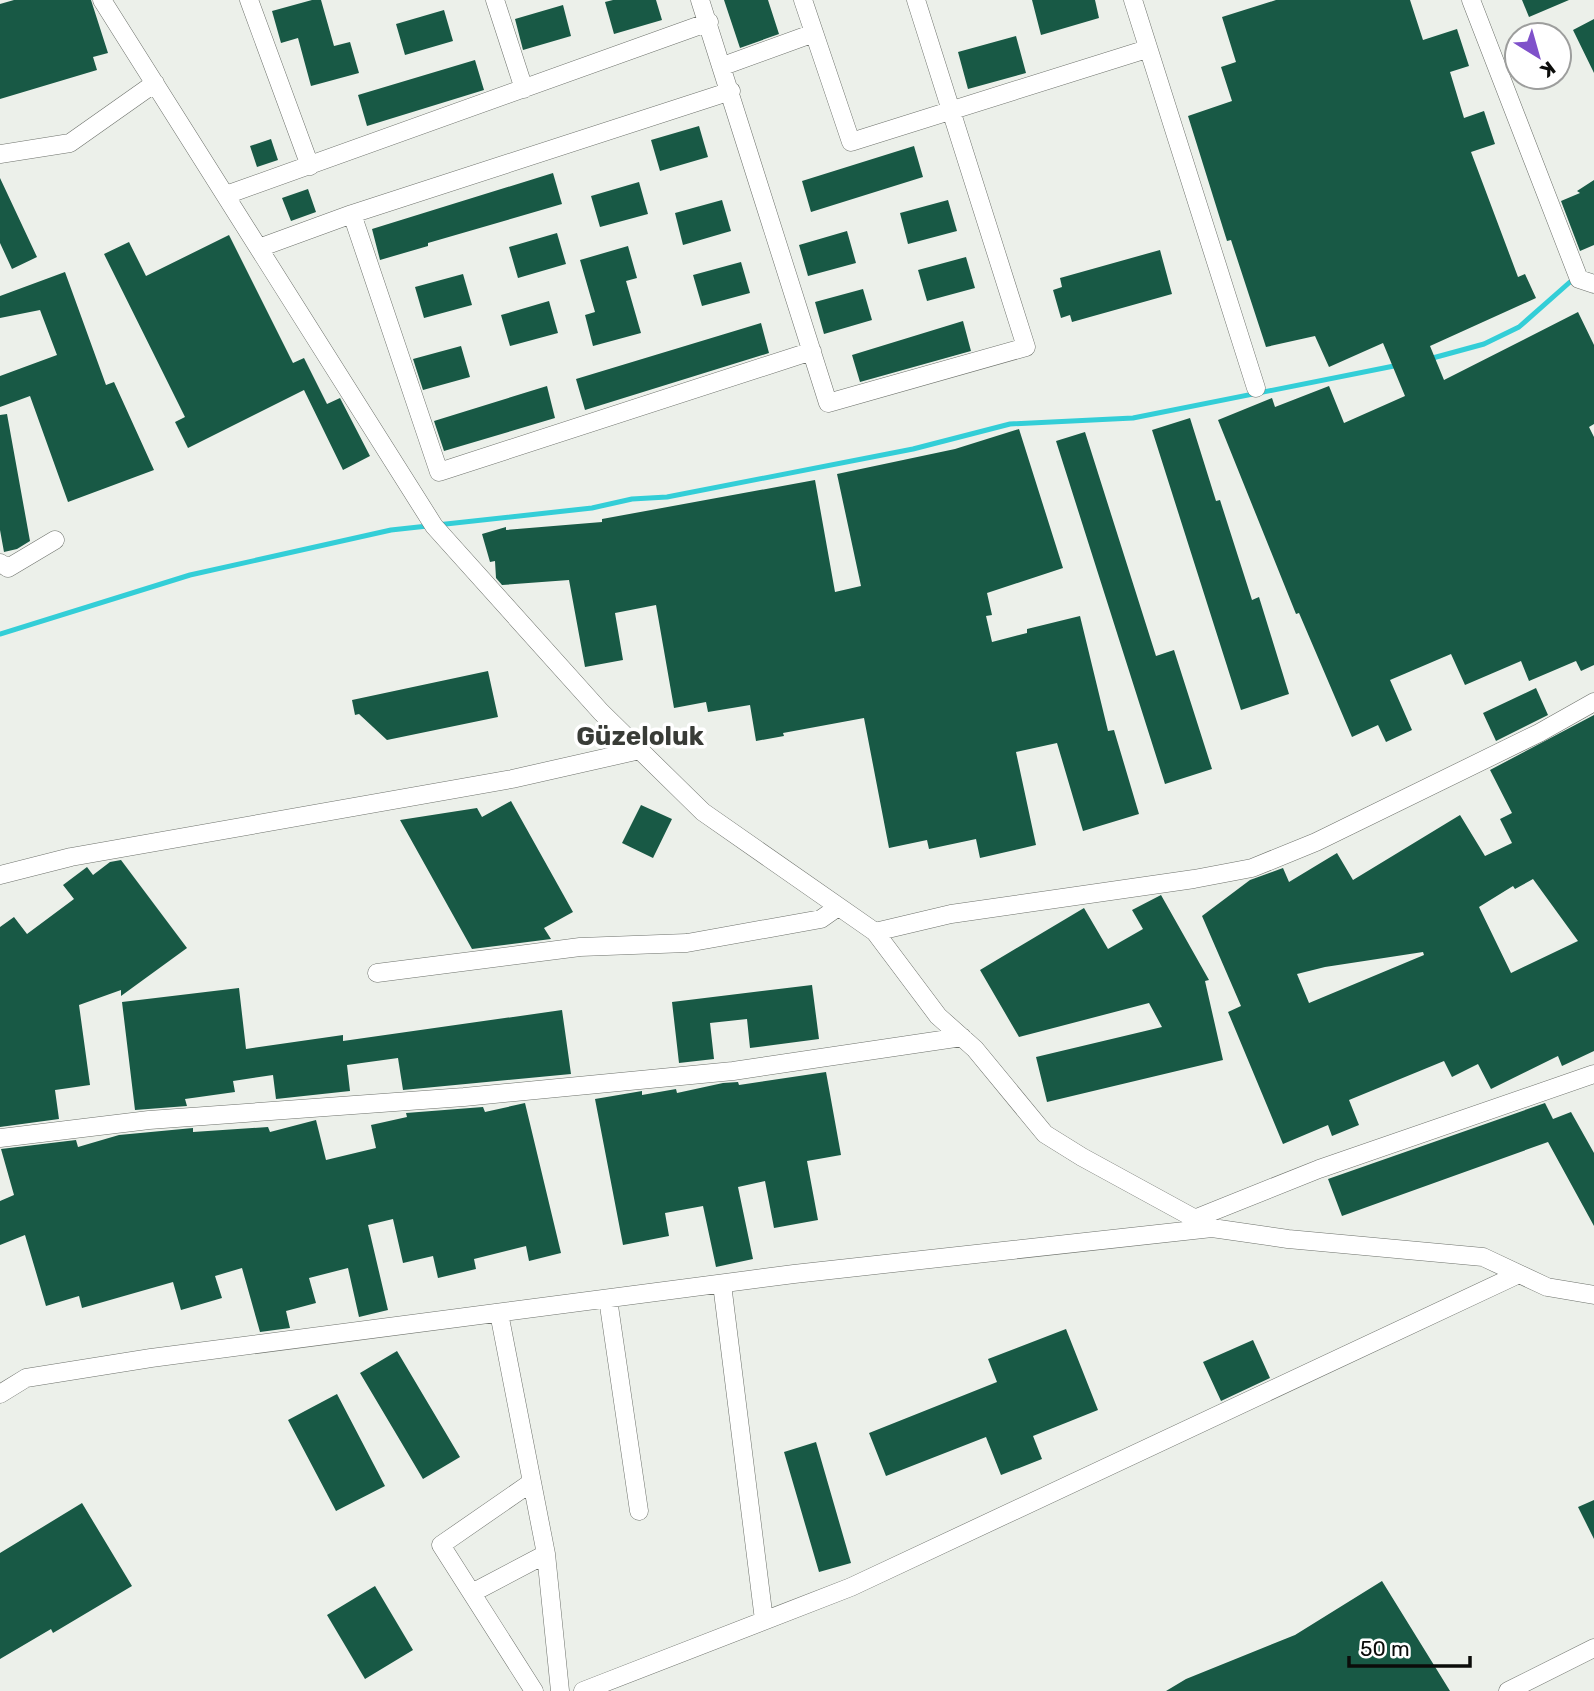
<svg xmlns="http://www.w3.org/2000/svg" width="1594" height="1691" viewBox="0 0 1594 1691" font-family="Rubik,sans-serif">
  <style>
    .lines { fill: none; stroke-linecap: round; stroke-linejoin: round }
    .stream { stroke: #33ced7; stroke-width: 5 }
    .building { fill: #185945; fill-rule: evenodd }
    .minor-casing { stroke: #6d716b; stroke-width: 19 }
    .minor { stroke: #fff; stroke-width: 18 }
    .labels { text-anchor: middle; dominant-baseline: central; stroke-width: 7; stroke-linejoin: round; paint-order: stroke }
    .district-label { font-size: 26px; font-weight: bold; fill: #393c37; stroke: #fff }
  </style>
  <rect width="100%" height="100%" fill="#ecf0ea"/>
  <g class="lines">
    <!-- stream -->
    <path class="stream" d="M1429,359l55,-15 35,-17 51,-45 8,-1
      M0,634l190,-59 201,-45 201,-22 40,-9 35,-2 246,-48 97,-25 123,-6 266,-53"/>
  </g>
  <!-- building -->
  <path class="building" d="M14,0h77l17,53 -15,4 4,13 -97,29v-95z
    M312,0h9l13,46 16,-4 9,31 -48,13 -13,-48 -17,5 -9,-32z
    M613,0h43l6,20 -48,14 -9,-32z
    M724,0h44l11,34 -39,14z
    M1032,0h63l4,18 -58,17z
    M1276,0h134l13,40 34,-11 12,37 -19,6 14,46 20,-7 11,33 -24,8 47,125 7,-3 11,24 -106,48 14,34 134,-68 16,33v79l-5,3 5,10v228l-13,6 -5,-10 -47,20 -8,-20 -56,24 -14,-31 -61,26 22,50 -26,12 -8,-17 -26,12 -53,-124 -3,1 -78,-194 54,-22 3,9 54,-21 15,37 61,-27 -22,-53 -54,24 -14,-31 -49,11 -35,-107 -4,1 -39,-125 44,-15 -11,-34 15,-5 -14,-45z
    M1522,0h47l-40,17z
    M563,5l8,31 -48,14 -8,-31z
    M444,10l9,31 -48,14 -9,-31z
    M1594,19v54l-21,-43z
    M1016,36l10,37 -58,16 -10,-37z
    M475,60l9,30 -117,36 -9,-31z
    M699,126l9,31 -48,14 -9,-31z
    M271,139l7,21 -21,7 -7,-21z
    M914,146l9,31 -112,35 -9,-31z
    M553,173l9,31 -134,39v3l-48,14 -8,-31z
    M0,178l37,79 -25,12 -12,-26z
    M1594,180v65l-14,6 -19,-50 19,-8 -3,-2z
    M639,182l9,32 -48,13 -9,-31z
    M308,189l8,23 -25,9 -9,-23z
    M722,200l9,31 -48,14 -8,-32z
    M948,200l9,31 -49,13 -8,-31z
    M847,231l9,32 -48,13 -9,-31z
    M557,233l9,31 -48,14 -9,-31z
    M229,235l64,128 11,-5 23,46 13,-6 30,58 -27,14 -39,-80 -116,58 -13,-26 10,-5 -81,-163 25,-12 17,34z
    M628,246l9,32 -11,3 15,52 -48,13 -8,-31 10,-3 -15,-52z
    M1160,250l12,44 -100,28 -2,-7 -9,3 -8,-28 9,-3 -2,-9z
    M966,257l9,31 -48,13 -9,-31z
    M741,262l9,31 -48,13 -9,-31z
    M65,272l41,113 8,-3 40,88 -86,32 -38,-106 -30,11v-31l57,-21 -17,-45 -40,8v-22z
    M463,274l9,31 -48,13 -9,-31z
    M863,289l9,31 -48,14 -9,-32z
    M549,301l9,32 -48,13 -9,-31z
    M963,321l8,30 -111,31 -8,-27z
    M761,323l8,30 -184,57 -9,-31z
    M461,346l9,31 -47,13 -10,-31z
    M547,386l8,32 -111,33 -10,-30z
    M7,414l23,127 -13,8 -13,3 -4,-22v-115z
    M1190,418l26,83 4,-1 32,100 7,-3 30,97 -48,16 -89,-280z
    M1019,429l44,139 -76,25 5,22 -6,1 6,26 35,-9v-4l53,-13 28,115 6,-1 25,84 -56,17 -26,-88 -41,9 20,93 -56,13 -4,-19 -47,10 -2,-9 -38,8 -25,-130 -81,15 1,3 -28,5 -6,-36 -42,7 -2,-10 -32,6 -18,-103 -41,8 8,47 -38,7 -16,-87 -67,5 -6,-7 -1,-17 -5,1 -8,-28 24,-7v3l96,-8v-3l213,-39 20,112 26,-6 -24,-112 118,-25z
    M1085,432l71,224 18,-6 38,119 -47,15 -109,-343z
    M488,671l10,46 -111,23 -28,-26 -4,1 -3,-15z
    M1536,688l12,27 -52,26 -13,-28z
    M1594,715v336l-32,15 -4,-10 -67,33 -13,-25 -26,13 -8,-16 -95,39 10,25 -27,11 -4,-11 -45,19 -55,-132 13,-6 -39,-90 48,-36 33,-12 6,14 48,-29 16,27 107,-65 25,41 27,-13 -12,-24 12,-6 -22,-43zM1533,879l45,62 -67,32 -32,-66 34,-21 2,3zM1423,952l1,3 -115,48 -12,-29 28,-7z
    M511,801l62,111 -29,16 7,11 -79,10 -72,-129 77,-12 5,9z
    M641,805l31,14 -19,39 -31,-15z
    M121,860l66,88 -66,48v-6l-42,15 11,80 -35,5 4,29 -59,8v-200l14,-10 13,17 47,-35 -11,-14 24,-18 6,8 17,-13z
    M1161,895l48,85 -4,1 18,79 -176,42 -11,-45 126,-30 -13,-24 -130,34 -39,-67 104,-62 24,41 35,-20 -11,-19z
    M812,985l7,54 -69,9 -3,-29 -37,4 4,36 -35,4 -7,-61z
    M239,988l7,61 97,-14v6l219,-31 9,64 -168,16 -5,-32 -51,7 3,26 -74,8 -3,-24 -40,6 2,11 -50,7 2,7 -52,4 -13,-108z
    M826,1072l15,83 -34,6 11,59 -44,8 -9,-47 -27,6 15,72 -37,8 -13,-61 -38,7 4,23 -46,9 -28,-146 47,-8v4l34,-6 1,4 46,-10 15,-1 1,3z
    M525,1103l36,150 -32,8 -3,-15 -52,13 2,10 -38,9 -5,-22 -30,7 -10,-44 -25,6 20,85 -29,7 -11,-49 -39,10 7,25 -30,8 4,17 -30,4 -18,-64 -27,8 7,22 -41,12 -8,-28 -91,26 -3,-12 -33,10 -21,-71 -25,10v-44l14,-6 -13,-46 75,-9 2,7 41,-12 74,-7v4l75,-5 2,5 46,-12 10,40 50,-12 -5,-23 36,-8 -1,-4 77,-6 2,5z
    M1545,1103l8,16 18,-7 23,41v73l-46,-84 -206,74 -14,-37z
    M1066,1329l32,81 -65,26 9,23 -41,16 -15,-38 -100,39 -17,-43 128,-51 -9,-23z
    M1253,1340l17,38 -49,23 -18,-39z
    M397,1351l63,106 -37,22 -63,-106z
    M337,1394l48,92 -49,25 -48,-91z
    M816,1442l35,121 -32,9 -35,-120z
    M1594,1500v39l-16,-32z
    M82,1503l50,83 -79,47 -2,-4 -51,30v-106z
    M1382,1581l68,110h-284l20,-12 109,-44z
    M375,1586l38,64 -48,29 -38,-64z"/>
  <g class="lines">
    <defs>
      <path id="minor" d="M102,0l332,526 167,186 102,100 172,120 63,84 37,33 70,85 37,23 130,71 76,11 195,18 64,30 47,8
        M249,0l61,166
        M495,0l29,89
        M700,0l128,403 198,-56 -110,-347
        M803,0l48,142 296,-93
        M1133,0l123,388
        M1471,0l108,279 15,5
        M723,66l91,-33
        M731,91l-379,123 87,258 373,-121
        M0,154l70,-11 85,-60
        M226,195l483,-173
        M259,248l93,-34
        M0,563l8,5 47,-28
        M0,875l71,-18 441,-78 128,-29
        M875,932l76,-18 243,-35 58,-11 64,-26 223,-109 55,-31
        M377,973l203,-26 107,-4 134,-24 17,-12
        M0,1138l149,-18 315,-23 269,-26 229,-34
        M1194,1219l125,-50 275,-95
        M722,1284l42,336
        M608,1299l31,212
        M499,1313l47,241 14,137
        M0,1394l26,-16 125,-20 643,-84 418,-46
        M532,1482l-91,63 93,146
        M472,1593l74,-39
        M583,1691l268,-104 668,-313
        M1508,1691l86,-43"/>
    </defs>
    <!-- minor casing -->
    <use href="#minor" class="minor-casing"/>
    <!-- minor -->
    <use href="#minor" class="minor"/>
  </g>
  <g class="labels">
    <!-- district labels -->
    <g class="district-label">
      <text x="640" y="736">Güzeloluk</text>
    </g>
  </g>
  <!-- north arrow -->
  <g transform="translate(1538 56) rotate(143)"><circle r="33" fill="#ffffff" stroke="#9d9e9d" stroke-width="2"/>
  <path d="M0-5L12 26L0 18L-12 26Z" fill="#7f51ca"/>
  <text y="-10" font-size="19" font-weight="bold" text-anchor="middle" fill="#0b0c0a">K</text>
  </g>
  <!-- scale -->
  <path d="M1349 1656v10h121v-10" fill="none" stroke="#0b0c0a" stroke-width="3.5"/>
  <text x="1360" y="1656" font-size="21" fill="#0b0c0a" stroke="#ffffff" stroke-width="5" paint-order="stroke">50 m</text>
</svg>
